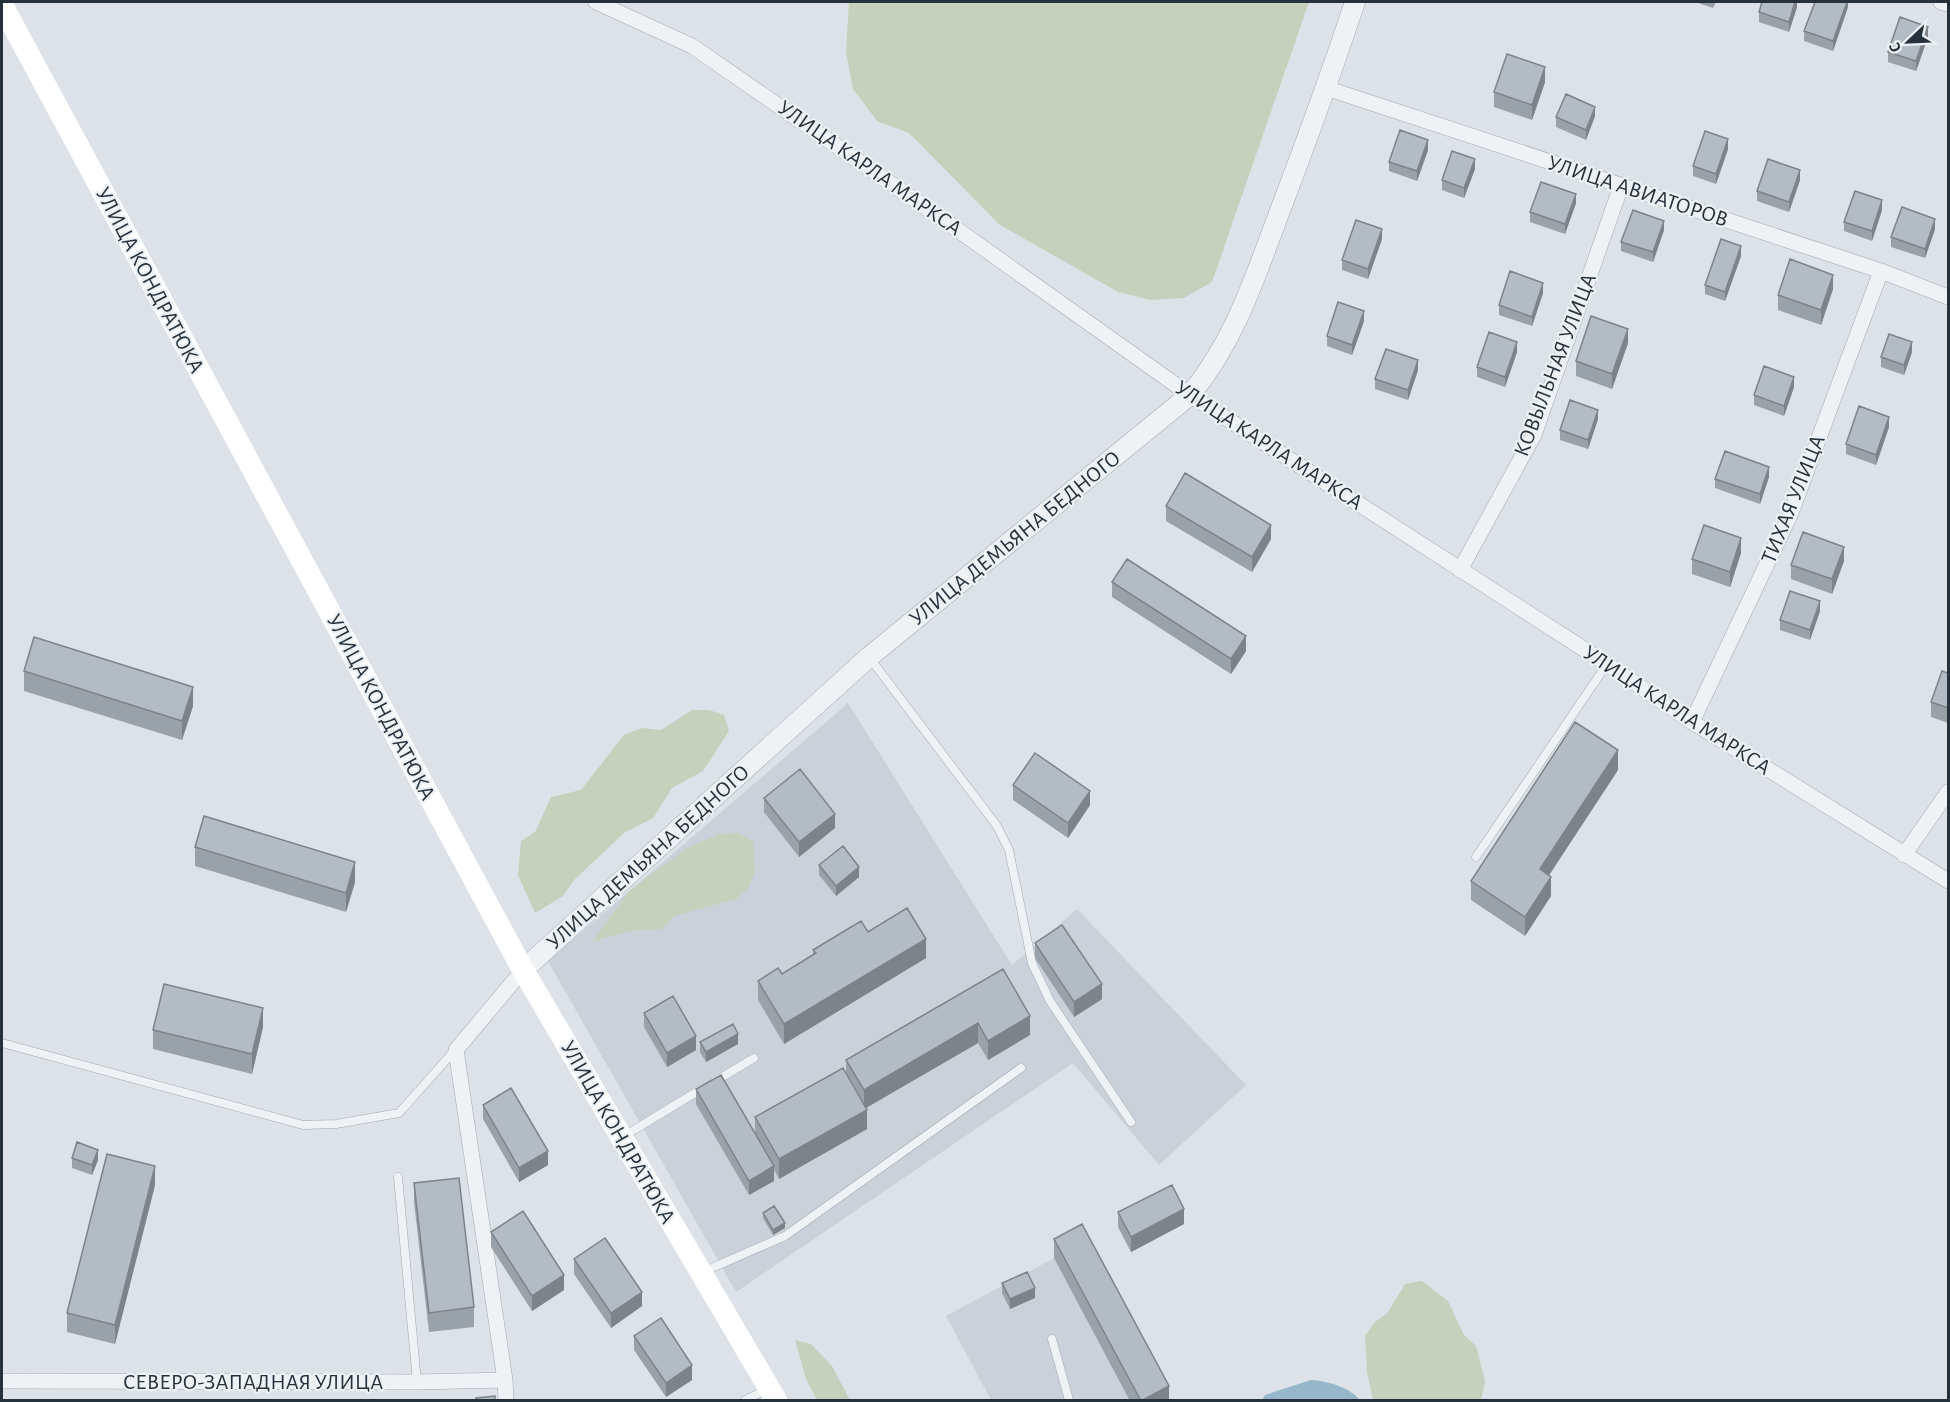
<svg xmlns="http://www.w3.org/2000/svg" width="1950" height="1402" viewBox="0 0 1950 1402" font-family="'Alegreya Sans',sans-serif">
  <style>
    .built { fill: #cad1d9 }
    .green { fill: #c5d1bd }
    .water { fill: #95b7c9 }
    .lines { fill: none; stroke-linecap: round; stroke-linejoin: round }
    .service-casing { stroke: #a1aab1; stroke-width: 9 }
    .minor-casing { stroke: #a1aab1; stroke-width: 16 }
    .tertiary-casing { stroke: #a1aab1; stroke-width: 21 }
    .service { stroke: #eff2f5; stroke-width: 8 }
    .minor { stroke: #eff2f5; stroke-width: 15 }
    .tertiary { stroke: #eff2f5; stroke-width: 20 }
    .secondary { stroke: #fff; stroke-width: 22 }
    .wall { fill: #9aa2a9 }
    .shaded-wall { fill: #7d8489 }
    .building { fill: #b3bcc4; stroke: #7d8489; stroke-width: 1.5 }
    .labels { text-anchor: middle; dominant-baseline: central; stroke-width: 4.5; stroke-linejoin: round; paint-order: stroke }
    .street-label { font-size: 22px; fill: #25323e; stroke: #ebf1f5 }
  </style>
  <rect width="100%" height="100%" fill="#dce2e7"/>
  <!-- built -->
  <path class="built" d="M848,703l164,262 65,-56 169,176 -87,80 -86,-102 -337,229 -188,-331z
    M1082,1243l84,157h-175l-45,-84z"/>
  <!-- green -->
  <path class="green" d="M849,2h460l-97,280 -28,16 -34,2 -32,-8 -118,-67 -91,-92 -32,-12 -24,-32 -7,-37z
    M692,710h17l15,5 5,16 -26,40 -31,17 -19,30 -29,15 -50,47 -11,16 -28,17 -17,-38 3,-34 14,-9 16,-35 30,-7 43,-55 18,-7 19,2z
    M737,833l16,8 2,29 -6,17 -13,12 -62,17 -12,13 -33,2 -37,11 38,-52 57,-42 32,-14z
    M1422,1281l26,20 16,34 12,11 9,35 -4,19h-108l-6,-28 -2,-36 9,-13 14,-11 17,-28z
    M795,1340l16,4 21,22 18,34h-33l-11,-21z"/>
  <!-- water -->
  <path class="water" d="M1311,1380c16,1 38,7 49,20h-98l3,-5z"/>
  <g class="lines">
    <defs>
      <path id="service" d="M869,657l128,169 12,24 23,113 18,38 81,121
        M1476,857l131,-193
        M2,1043l301,82 33,-1 63,-11 56,-63
        M714,1082l40,-24
        M624,1136l79,-48
        M398,1177l19,205
        M703,1272l82,-36 236,-168
        M1052,1339l17,61
        M745,1400l23,-11"/>
      <path id="minor" d="M596,2l96,44 256,177 242,172 417,269 85,58 256,159
        M1941,2l7,2
        M1326,88l555,183 67,26
        M1460,570l74,-135 87,-249
        M1692,722l99,-209 90,-242
        M1904,855l44,-63
        M2,1381l415,1 88,-2
        M506,1400l-1,-20 -49,-330 67,-80"/>
      <path id="tertiary" d="M523,970l346,-313 321,-262c44,-53 64,-115 88,-179 27,-71 53,-142 77,-214"/>
    </defs>
    <!-- service casing -->
    <use href="#service" class="service-casing"/>
    <!-- minor casing -->
    <use href="#minor" class="minor-casing"/>
    <!-- tertiary casing -->
    <use href="#tertiary" class="tertiary-casing"/>
    <!-- service -->
    <use href="#service" class="service"/>
    <!-- minor -->
    <use href="#minor" class="minor"/>
    <!-- tertiary -->
    <use href="#tertiary" class="tertiary"/>
    <!-- secondary -->
    <path class="secondary" d="M2,5l521,965 253,430"/>
  </g>
  <!-- wall -->
  <path class="wall" d="M1695,2h21l-3,6z
    M1797,2v5l-8,25 -30,-10v-10z
    M1848,2v5l-15,44 -29,-10v-10z
    M1928,37l-12,34 -28,-9v-10z
    M1545,82l-13,38 -38,-13v-15z
    M1595,116l-9,24 -30,-13v-10z
    M1728,149l-12,35 -23,-8v-10z
    M1428,150l-11,31 -28,-10v-9z
    M1475,169l-11,29 -22,-8v-10z
    M1800,180l-11,32 -32,-11v-10z
    M1576,203l-11,31 -35,-12v-10z
    M1882,210l-10,31 -28,-10v-9z
    M1935,229l-10,29 -34,-11v-10z
    M1664,230l-11,32 -32,-11v-9z
    M1382,239l-14,40 -26,-9v-10z
    M1741,256l-16,45 -20,-7v-9z
    M1833,289l-12,36 -43,-15v-15z
    M1543,293l-11,33 -33,-11v-10z
    M1364,321l-12,34 -25,-9v-10z
    M1628,343l-16,46 -36,-13v-15z
    M1517,352l-12,35 -28,-10v-10z
    M1912,352l-8,23 -23,-8v-10z
    M1418,370l-10,30 -33,-11v-10z
    M1794,387l-10,29 -30,-11v-10z
    M1598,419l-10,30 -28,-9v-10z
    M1889,427l-13,38 -30,-11v-10z
    M1769,477l-9,27 -45,-16v-9z
    M1166,506l105,33 -19,33 -86,-51z
    M1741,553l-11,34 -38,-13v-15z
    M1844,561l-12,33 -41,-15v-14z
    M1112,582l134,69 -15,23 -119,-77z
    M1820,611l-10,29 -30,-10v-10z
    M24,671l169,35 -11,34 -158,-49z
    M1948,673v50l-17,-6v-15z
    M1618,770l-69,105 2,21 -26,40 -54,-36v-19z
    M1013,785l77,20 -22,33 -55,-38z
    M764,798l71,30 -36,29 -35,-45z
    M195,847l160,35 -9,30 -151,-46z
    M819,865l40,12 -23,19 -17,-21z
    M868,932l58,26 -142,86 -26,-44v-19l24,-7 31,-19v-5z
    M1035,943l67,56 -28,18 -39,-59z
    M1003,969l27,66 -42,25 -10,-17 -112,65 1,21 -88,50 -5,-9v11l-25,14 -53,-91v-15l59,46v-18l91,-44v-13z
    M644,1013l52,37 -29,17 -23,-40z
    M263,1027l-11,47 -99,-25v-19z
    M700,1042l38,2 -32,18 -6,-10z
    M483,1105l65,60 -29,17 -36,-63z
    M72,1158l26,2 -6,15 -20,-7z
    M414,1183l60,124v20l-45,5 -15,-130z
    M155,1185l-40,159 -48,-12v-19z
    M1118,1212l66,12 -53,28 -13,-25z
    M763,1213l22,15 -12,7 -10,-17z
    M491,1232l73,58 -32,21 -41,-64z
    M1054,1239l115,162h-39l-76,-143z
    M574,1259l68,47 -31,22 -37,-54z
    M1002,1283l33,15 -25,11 -8,-16z
    M634,1336l58,44 -26,17 -32,-47z"/>
  <!-- shaded-wall -->
  <path class="shaded-wall" d="M1795,2h2v5l-8,25v-10z
    M1847,2h1v5l-15,44v-10z
    M1928,27v10l-12,34v-10z
    M1545,67v15l-13,38v-15z
    M1595,107v9l-9,24v-10z
    M1728,139v10l-12,35v-10z
    M1428,140v10l-11,31v-10z
    M1475,159v10l-11,29v-10z
    M1800,170v10l-11,32v-10z
    M1576,194v9l-11,31v-10z
    M1882,200v10l-10,31v-10z
    M1935,219v10l-10,29v-9z
    M1664,221v9l-11,32v-10z
    M1382,229v10l-14,40v-10z
    M1741,246v10l-16,45v-9z
    M1833,275v14l-12,36v-15z
    M1543,283v10l-11,33v-9z
    M1364,311v10l-12,34v-10z
    M1628,329v14l-16,46v-15z
    M1517,342v10l-12,35v-10z
    M1912,342v10l-8,23v-10z
    M1418,360v10l-10,30v-10z
    M1794,377v10l-10,29v-10z
    M1598,410v9l-10,30v-9z
    M1889,417v10l-13,38v-10z
    M1769,467v10l-9,27v-10z
    M1271,525v14l-19,33v-15z
    M1741,538v15l-11,34v-15z
    M1844,547v14l-12,33v-15z
    M1820,601v10l-10,29v-10z
    M1246,636v15l-15,23v-15z
    M193,687v19l-11,34v-19z
    M1618,750v20l-78,119v-20z
    M1090,791v14l-22,33v-15z
    M835,814v14l-36,29v-15z
    M355,862v20l-9,30v-19z
    M859,867v10l-23,19v-10z
    M1551,877v19l-26,40v-19z
    M926,939v19l-142,86v-20z
    M1102,984v15l-28,18v-15z
    M263,1008v19l-11,47v-20z
    M1030,1016v19l-42,25v-19z
    M978,1023v20l-114,66v-19z
    M738,1034v10l-32,18v-10z
    M696,1036v14l-29,17v-14z
    M867,1110v19l-88,50v-20z
    M98,1150v10l-6,15v-10z
    M548,1151v14l-29,17v-14z
    M155,1166v19l-40,159v-19z
    M774,1166v15l-25,14v-14z
    M1184,1209v15l-53,28v-15z
    M785,1223v5l-12,7v-5z
    M564,1275v15l-32,21v-15z
    M1035,1288v10l-25,11v-10z
    M642,1292v14l-31,22v-15z
    M692,1365v15l-26,17v-14z
    M1169,1386v15h-28z"/>
  <!-- building -->
  <path class="building" d="M1762,2h33l-6,20 -30,-10z
    M1815,2h32l-14,39 -29,-10z
    M1900,17l28,10 -12,34 -28,-9z
    M1507,54l38,13 -13,38 -38,-13z
    M1566,94l29,13 -9,23 -30,-13z
    M1400,130l28,10 -11,31 -28,-9z
    M1705,131l23,8 -12,35 -23,-8z
    M1452,151l23,8 -11,29 -22,-8z
    M1768,159l32,11 -11,32 -32,-11z
    M1541,182l35,12 -11,30 -35,-12z
    M1855,191l27,9 -10,31 -28,-9z
    M1902,207l33,12 -10,30 -34,-12z
    M1633,210l31,11 -11,31 -32,-10z
    M1356,220l26,9 -14,40 -26,-9z
    M1721,239l20,7 -16,46 -20,-7z
    M1790,259l43,16 -12,35 -43,-15z
    M1510,271l33,12 -11,34 -33,-12z
    M1338,302l26,9 -12,34 -25,-9z
    M1591,316l37,13 -16,45 -36,-13z
    M1489,332l28,10 -12,35 -28,-10z
    M1889,334l23,8 -8,23 -23,-8z
    M1386,349l32,11 -10,30 -33,-11z
    M1764,366l30,11 -10,29 -30,-11z
    M1570,400l28,10 -10,30 -28,-10z
    M1859,406l30,11 -13,38 -30,-11z
    M1725,451l44,16 -9,27 -45,-15z
    M1185,473l86,52 -19,32 -86,-51z
    M1704,525l37,13 -11,34 -38,-13z
    M1803,532l41,15 -12,32 -41,-14z
    M1127,559l119,77 -15,23 -119,-77z
    M1790,591l30,10 -10,29 -30,-10z
    M34,637l159,50 -11,34 -158,-50z
    M1942,671l6,2v35l-17,-6z
    M1575,722l43,28 -78,119 11,8 -26,40 -54,-36z
    M1035,753l55,38 -22,32 -55,-38z
    M800,769l35,45 -36,28 -35,-44z
    M204,816l151,46 -9,31 -151,-46z
    M843,846l16,21 -23,19 -17,-21z
    M907,908l19,31 -142,85 -26,-43 20,-13 4,6 34,-21 -3,-3 48,-29 7,11z
    M1062,925l40,59 -28,18 -39,-59z
    M1003,969l27,47 -42,25 -10,-18 -114,67 -18,-30z
    M164,984l99,24 -11,46 -99,-24z
    M673,996l23,40 -29,17 -23,-40z
    M733,1024l5,10 -32,18 -6,-10z
    M843,1068l24,42 -88,49 -24,-42z
    M721,1075l53,91 -25,15 -53,-92z
    M511,1088l37,63 -29,17 -36,-63z
    M77,1142l21,8 -6,15 -20,-7z
    M107,1154l48,12 -40,159 -48,-12z
    M459,1178l15,129 -45,6 -15,-130z
    M1172,1185l12,24 -53,28 -13,-25z
    M774,1206l11,17 -12,7 -10,-17z
    M523,1211l41,64 -32,21 -41,-64z
    M1082,1224l87,162 -28,15 -87,-162z
    M605,1238l37,54 -31,21 -37,-54z
    M1027,1272l8,16 -25,11 -8,-16z
    M661,1318l31,47 -26,18 -32,-47z
    M495,1396v5h-18l-1,-3z"/>
  <g class="labels">
    <!-- street labels -->
    <g class="street-label">
      <text transform="translate(870 168) rotate(35)">УЛИЦА КАРЛА МАРКСА</text>
      <text transform="translate(1638 191) rotate(18)">УЛИЦА АВИАТОРОВ</text>
      <text transform="translate(150 280) rotate(62)">УЛИЦА КОНДРАТЮКА</text>
      <text transform="translate(1555 365) rotate(-69)">КОВЫЛЬНАЯ УЛИЦА</text>
      <text transform="translate(1269 445) rotate(33)">УЛИЦА КАРЛА МАРКСА</text>
      <text transform="translate(1793 499) rotate(-68)">ТИХАЯ УЛИЦА</text>
      <text transform="translate(1015 538) rotate(-39)">УЛИЦА ДЕМЬЯНА БЕДНОГО</text>
      <text transform="translate(381 707) rotate(62)">УЛИЦА КОНДРАТЮКА</text>
      <text transform="translate(1677 710) rotate(33)">УЛИЦА КАРЛА МАРКСА</text>
      <text transform="translate(648 857) rotate(-42)">УЛИЦА ДЕМЬЯНА БЕДНОГО</text>
      <text transform="translate(618 1132) rotate(60)">УЛИЦА КОНДРАТЮКА</text>
      <text x="253" y="1382">СЕВЕРО-ЗАПАДНАЯ УЛИЦА</text>
    </g>
  </g>
  <!-- border -->
  <rect width="1950" height="1402" fill="none" stroke="#25323e" stroke-width="6"/>
  <!-- north arrow -->
  <g transform="translate(1908 42) rotate(247)" stroke="#ebf1f5" stroke-width="4.5" paint-order="stroke">
  <path d="M0-4.5L10 22L0 15L-10 22Z" fill="#25323e"/>
  <text y="-9" font-size="16" font-weight="bold" text-anchor="middle" fill="#25323e">С</text>
  </g>
</svg>
